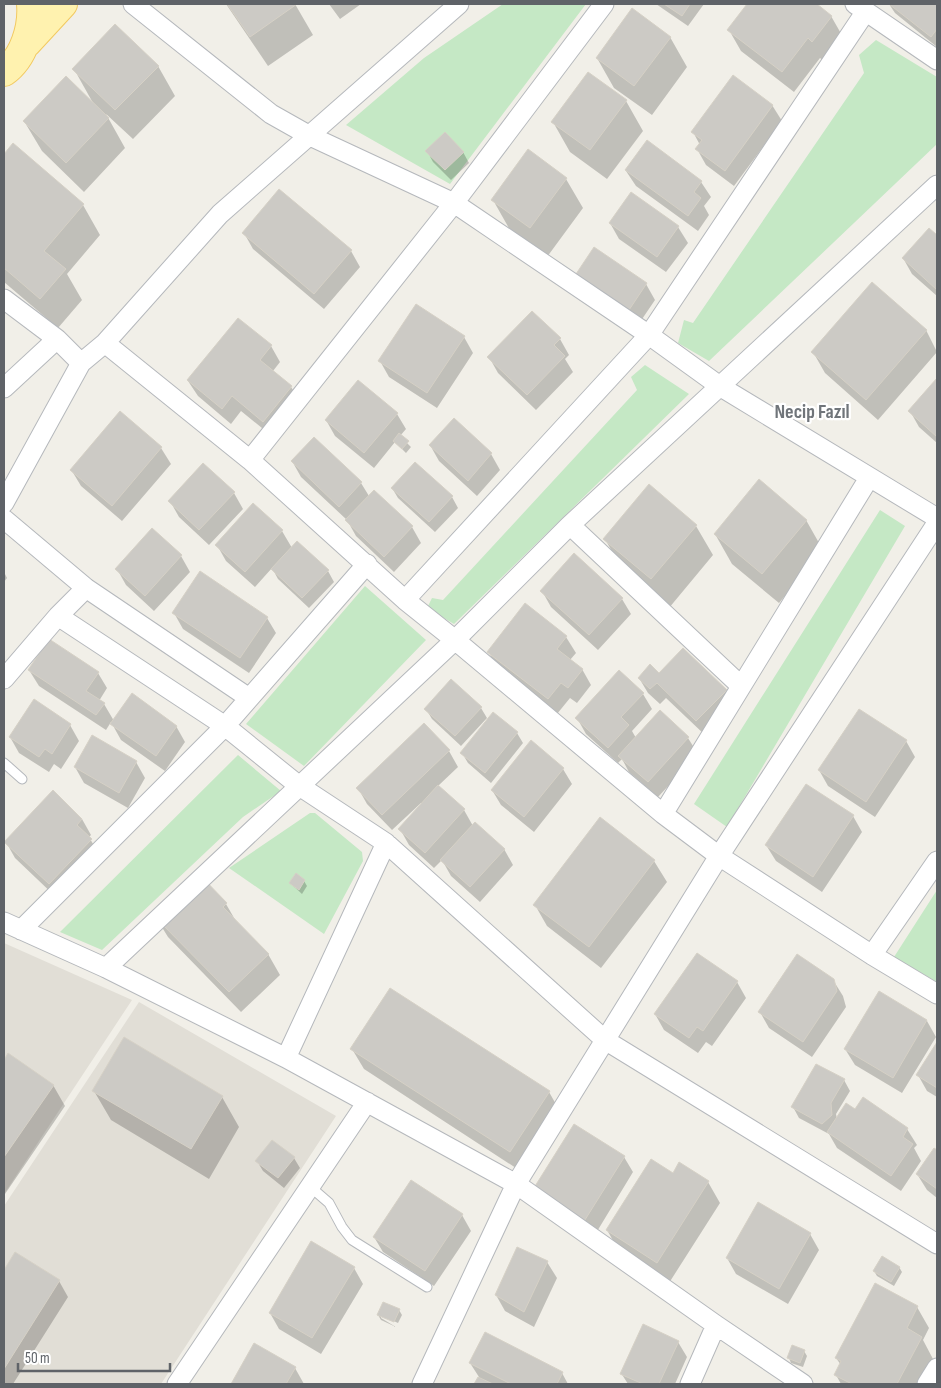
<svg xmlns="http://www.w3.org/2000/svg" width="941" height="1388" viewBox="0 0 941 1388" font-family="'Sofia Sans Condensed',sans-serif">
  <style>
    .education { fill: #e1ded6 }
    .green { fill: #c5e8c5 }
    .shadow { fill: #0003 }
    .building { fill: #cccac5; stroke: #d6d1c6 }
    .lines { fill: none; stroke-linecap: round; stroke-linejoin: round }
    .service-casing { stroke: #b5b8bc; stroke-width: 11 }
    .minor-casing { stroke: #b5b8bc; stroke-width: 21 }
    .primary-casing { stroke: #f2c960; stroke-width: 30 }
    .service { stroke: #fff; stroke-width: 9 }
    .minor { stroke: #fff; stroke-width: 19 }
    .primary { stroke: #fff2af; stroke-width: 28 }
    .labels { text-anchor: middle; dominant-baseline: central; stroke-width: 4.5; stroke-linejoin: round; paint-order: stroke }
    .district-label { font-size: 20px; font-weight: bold; fill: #70757a; stroke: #fff }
  </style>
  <rect width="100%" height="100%" fill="#f1efe8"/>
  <!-- education -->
  <path class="education" d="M4,943l128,57 -128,194z
    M139,1002l197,114 -175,268h-157v-178z"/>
  <!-- green -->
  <path class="green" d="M503,4h83l-136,180 -104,-59 78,-67z
    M876,40l61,37v67l-228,217 -31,-18 6,-23 9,3 171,-250 -5,-18z
    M645,365l44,29 -235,230 -27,-16 5,-10 11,2 194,-210 -6,-13z
    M880,510l25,16 -178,301 -33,-23z
    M365,586l61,54 -122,126 -58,-42z
    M238,755l43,36 -38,26 -141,133 -42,-18z
    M310,813h5l47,39 1,9 -39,73 -95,-66z
    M937,890v92l-43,-25z"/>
  <!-- shadow -->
  <path class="shadow" d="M226,4h69l18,31 -45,31z
    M329,4h32l-21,15z
    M656,4h48l-16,22z
    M749,4h66l16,12 12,21 -18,25 -5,-4 -26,34 -53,-41 -12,-21z
    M889,4h48v43l-42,-34z
    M670,37l17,30 -35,48 -38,-27 -17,-30z
    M158,66l17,30 -42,43 -27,-25 19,34 -41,44 -42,-41 -18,-30 69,-18 -19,-34z
    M626,101l17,30 -36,48 -37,-27 -17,-30z
    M772,105l10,16 -48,65 -28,-21 -9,-16 3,-4 -7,-13z
    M13,145l70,60 17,30 -33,39 15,26 -24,28 -54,-46v-126z
    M427,151l36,1 6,11 -18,17 -18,-18z
    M626,171l75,11 10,15 -7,9 5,9 -11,16 -62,-45z
    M566,179l17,29 -36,49 -37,-27 -17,-30z
    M631,194l47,33 10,16 -22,29 -47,-33 -9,-16z
    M929,229l8,7v60l-25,-22 -9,-16z
    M244,233l107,18 9,16 -36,42 -71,-60z
    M577,274l69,10 9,16 -17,25 -52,-35z
    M926,330l11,22 -59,68 -53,-47 -12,-21z
    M464,337l9,16 -36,55 -48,-31 -9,-16z
    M560,339l9,16 -4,4 8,13 -37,38 -38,-37 -9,-16z
    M271,346l9,16 -7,9 18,16 10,15 -28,35 -32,-26 -10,13 -33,-28 -10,-15z
    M937,380v63l-18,-16 -9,-16z
    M120,413l41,35 10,16 -49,57 -41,-35 -9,-15z
    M397,414l9,15 -6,7 11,11 -5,6 -11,-11 -21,26 -39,-32 -9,-16z
    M454,420l37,34 9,16 -23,26 -38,-35 -9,-16z
    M314,438l47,45 8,13 43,31 9,16 -27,29 -38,-36 -9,-16 -46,-43 -9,-16z
    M204,465l30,28 9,16 -34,36 -30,-28 -9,-16z
    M392,488l60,9 6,11 -23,24 -37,-34z
    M806,520l17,30 -44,53 -47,-39 -17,-30z
    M696,526l17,29 -44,53 -47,-39 -17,-30z
    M282,531l10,17 36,23 6,11 -25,26 -31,-29 -6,-11 -17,19 -29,-26 -9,-16z
    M181,556l9,16 -36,39 -28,-26 -9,-16z
    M4,572l3,6 -3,4z
    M542,591l80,8 9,15 -33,36 -47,-43z
    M174,613l93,5 9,15 -27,40 -66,-44z
    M566,637l10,16 -6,7 12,9 9,16 -14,18 -7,-5 -13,16 -59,-46 -9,-15z
    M29,670l69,3 9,15 -8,13 5,3 10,17 62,5 9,16 -20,29 -44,-31 -10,-18 -5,8 -67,-44z
    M659,674l67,17 9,15 -29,30 -40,-38 -6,6 -12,-11 -9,-15z
    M643,694l9,15 -20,22 4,7 24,-26 28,26 10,16 -40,43 -29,-25 -7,-13 -4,4 -32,-29 -9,-16z
    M481,708l6,10 -26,28 -29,-27 -6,-10z
    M70,725l9,16 -18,28 -7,-5 -5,8 -30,-19 -9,-16z
    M424,725l25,26 9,16 -20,19 26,24 9,16 31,23 9,16 -33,37 -29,-26 -9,-16 -8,8 -25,-23 -9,-16 22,-25 -1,-1 -29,27 -25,-26 -9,-16z
    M517,733l6,10 -32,40 -23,-20 -6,-10z
    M92,737l44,25 9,16 -17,30 -44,-25 -9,-16z
    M906,741l9,16 -40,60 -47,-31 -9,-16z
    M563,769l9,15 -38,48 -33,-27 -9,-15z
    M853,816l9,16 -40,60 -46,-31 -10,-16z
    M82,819l9,16 -2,2 11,19 -42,43 -43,-41 -9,-16z
    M654,861l13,21 -66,86 -54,-42 -12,-21z
    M304,881l3,5 -5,8 -12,-11z
    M226,904l11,19 31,31 12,21 -39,37 -73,-75 -13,-21z
    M833,980l10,16 3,11 -34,50 -43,-29 -9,-16z
    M737,982l9,16 -34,48 -6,-4 -8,11 -34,-23 -9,-16z
    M879,993l48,28 9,16 -34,56 -47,-28 -10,-16z
    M937,1044v53l-10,-6 -9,-16z
    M352,1049l197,43 12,21 -39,59 -158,-103z
    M9,1055l44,30 12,21 -60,88 -1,-132z
    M844,1080l6,11 -14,23 1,5 18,-8 9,-12 43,30 10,16 -3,3 7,13 -20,30 -64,-43 -8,-14 -30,-16 -6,-11z
    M94,1091l128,6 17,30 -30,52 -98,-59z
    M935,1150l2,2v46l-10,-8 -10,-16z
    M624,1157l9,15 -40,66 -50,-31z
    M294,1158l6,10 -16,20 -21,-17 -6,-10z
    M680,1164l28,18 12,21 -51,80 -50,-32 -12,-21 66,-55z
    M462,1215l9,16 -37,55 -51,-34 -9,-15z
    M810,1234l9,16 -31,54 -52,-30 -9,-16z
    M15,1254l44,27 9,16 -55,87h-9v-112z
    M547,1262l10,16 -23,49 -29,-16 -9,-16z
    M899,1267l3,5 -8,14 -17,-10 -3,-5z
    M354,1268l9,16 -42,70 -42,-25 -9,-16z
    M875,1285l42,22 12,21 -6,12 10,19 -13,25h-79l-5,-9 5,-10 -5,-7z
    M399,1310l3,5 -4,8 -17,-8v3l15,9 -15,-7 -3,-5z
    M678,1342l9,15 -12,27h-47l-7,-11z
    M254,1345l41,23 9,16h-72z
    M804,1351l3,5 -4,11 -12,-4 -2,-5z
    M470,1363l92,10 6,11h-93l4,-7z"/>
  <!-- building -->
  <path class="building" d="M227,4h70l-47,33z
    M664,4h26l-8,12z
    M747,4h70l15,12 -20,26 -4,-4 -26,34 -55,-42z
    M889,4h48v25l-6,8z
    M632,8l39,29 -37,49 -38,-28z
    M115,24l44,42 -44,44 -43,-41z
    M588,72l39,28 -37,50 -39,-28z
    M733,75l40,30 -48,66 -30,-22 7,-9 -11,-8z
    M66,76l43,42 -43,45 -43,-42z
    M445,132l19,20 -19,18 -20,-19z
    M647,140l55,41 -8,11 7,6 -13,18 -63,-46z
    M13,143l71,61 -40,47 22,18 -26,30 -36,-31v-114z
    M528,149l39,29 -37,50 -39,-28z
    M279,189l73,61 -38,44 -72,-61z
    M631,192l48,34 -22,31 -48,-34z
    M929,228l8,7v55l-35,-32z
    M594,247l53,36 -18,27 -53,-36z
    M872,282l55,48 -61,70 -55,-48z
    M416,304l49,32 -38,57 -49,-32z
    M532,311l29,27 -7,7 11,11 -38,39 -40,-38z
    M238,318l34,27 -12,15 32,26 -29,36 -31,-26 -10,13 -35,-29z
    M937,378v59l-29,-26z
    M358,380l40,33 -34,40 -39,-33z
    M120,411l42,36 -50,59 -42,-36z
    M454,418l38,35 -24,28 -39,-36z
    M399,433l10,8 -7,8 -9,-8z
    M314,437l48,45 -23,25 -48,-46z
    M415,462l38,34 -24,26 -38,-34z
    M203,463l32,29 -36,38 -31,-29z
    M759,479l48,41 -45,54 -48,-40z
    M649,484l48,41 -46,54 -48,-40z
    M374,490l39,36 -29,31 -39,-37z
    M253,503l30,27 -38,42 -30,-27z
    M152,528l30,27 -37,41 -30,-27z
    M297,541l32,29 -27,28 -31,-29z
    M574,553l49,45 -34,37 -49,-44z
    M200,571l68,46 -28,41 -68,-45z
    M525,603l42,33 -10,13 26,20 -15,19 -7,-5 -13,16 -61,-47z
    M49,639l50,33 -13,19 19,12 -9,12 -68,-45z
    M683,648l44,42 -31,31 -39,-38 -7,6 -12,-11 12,-14 9,9z
    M619,670l25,23 -23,24 8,8 -21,23 -33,-30z
    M451,679l31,28 -27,29 -31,-27z
    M132,693l45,33 -21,30 -46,-32z
    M34,699l37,25 -19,30 -7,-5 -6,8 -30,-20z
    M859,709l48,31 -41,62 -48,-32z
    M660,710l29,27 -41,45 -30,-26z
    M493,712l25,20 -33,41 -25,-20z
    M424,723l26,27 -68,65 -26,-27z
    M92,735l45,26 -18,32 -45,-26z
    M531,740l33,28 -40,49 -33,-27z
    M806,784l48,31 -41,62 -48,-32z
    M438,785l27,24 -40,44 -27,-24z
    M53,790l29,29 -5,6 15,14 -43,45 -45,-42z
    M600,817l55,43 -66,87 -56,-42z
    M475,822l30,27 -35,38 -30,-27z
    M198,873l29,30 -4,4 46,47 -40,38 -75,-76z
    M296,873l9,7 -6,10 -10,-7z
    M697,953l41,28 -35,50 -6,-4 -8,11 -35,-24z
    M797,954l37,25 3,12 -34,51 -45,-30z
    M390,988l160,103 -40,61 -160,-103z
    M879,991l48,29 -34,58 -49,-29z
    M124,1037l99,59 -32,53 -99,-58z
    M937,1042v46l-21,-13z
    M8,1053l46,32 -50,72v-97z
    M816,1064l29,15 -14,24 1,12 -10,9 -31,-17z
    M863,1097l45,31 -5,9 10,7 -22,32 -64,-44 19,-29 9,6z
    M574,1124l51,32 -42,67 -51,-32z
    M272,1140l23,17 -17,21 -23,-17z
    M934,1148l3,2v39l-21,-15z
    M651,1159l22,14 6,-11 30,19 -52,82 -51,-33z
    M411,1180l52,34 -38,57 -52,-34z
    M758,1202l53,31 -32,56 -53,-31z
    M311,1241l44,26 -43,71 -43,-25z
    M517,1247l31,14 -24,51 -29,-17z
    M15,1252l45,28 -56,89v-99z
    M882,1256l18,11 -9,15 -18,-11z
    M875,1283l43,23 -11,22 15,9 -25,47h-45l-18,-9 7,-14 -6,-3z
    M383,1302l17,7 -6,13 -17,-7z
    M643,1324l36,17 -20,43h-16l-23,-10z
    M485,1332l78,40 -6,12h-46l-42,-21z
    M254,1343l42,24 -10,17h-55z
    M792,1345l13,5 -5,13 -13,-5z
    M478,1377l15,7h-19z"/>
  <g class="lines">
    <defs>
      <path id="service" d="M4,763l18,16
        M308,1189l6,1 15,13 13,24 10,13 75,47"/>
      <path id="minor" d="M133,4l138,110 39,22 144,67 195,132 72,52 216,131
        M855,4l82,56
        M4,299l53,40 24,24
        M105,343l145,117 155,140 50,40 208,174 56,42 153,99 65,39
        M4,388l53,-49
        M250,460l204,-257 150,-199
        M4,503l77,-140 24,-20 115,-129 239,-210
        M4,519l82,69 163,110
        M570,525l171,161
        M405,600l244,-265 217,-324
        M58,616l167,110 73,59 88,58 219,197 332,204
        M4,679l54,-63 28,-28
        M663,814l206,-336
        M4,922l102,46 180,90 230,126 200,141 87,59
        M21,930l204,-204 142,-162
        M872,955l65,-94
        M106,968l349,-328 115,-115 367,-340
        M286,1058l100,-215
        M177,1384l190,-282
        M422,1384l94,-200 203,-328 218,-333
        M690,1384l26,-59
        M927,1384l10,-16"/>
      <path id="primary" d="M27,43l36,-39
        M4,72c20,-14 29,-45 27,-68"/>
    </defs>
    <!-- service casing -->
    <use href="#service" class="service-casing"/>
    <!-- minor casing -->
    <use href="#minor" class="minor-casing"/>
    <!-- primary casing -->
    <use href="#primary" class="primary-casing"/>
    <!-- service -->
    <use href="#service" class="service"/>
    <!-- minor -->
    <use href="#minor" class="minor"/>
    <!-- primary -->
    <use href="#primary" class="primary"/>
  </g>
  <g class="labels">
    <!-- district labels -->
    <g class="district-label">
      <text x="812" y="412">Necip Fazıl</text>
    </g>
  </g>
  <!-- border -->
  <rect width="941" height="1388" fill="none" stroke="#5f6368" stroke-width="10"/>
  <!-- scale -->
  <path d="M18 1363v8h152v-8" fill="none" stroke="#5f6368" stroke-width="2.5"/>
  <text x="25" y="1363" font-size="15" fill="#5f6368" stroke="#ffffff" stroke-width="4" paint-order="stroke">50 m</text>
</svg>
